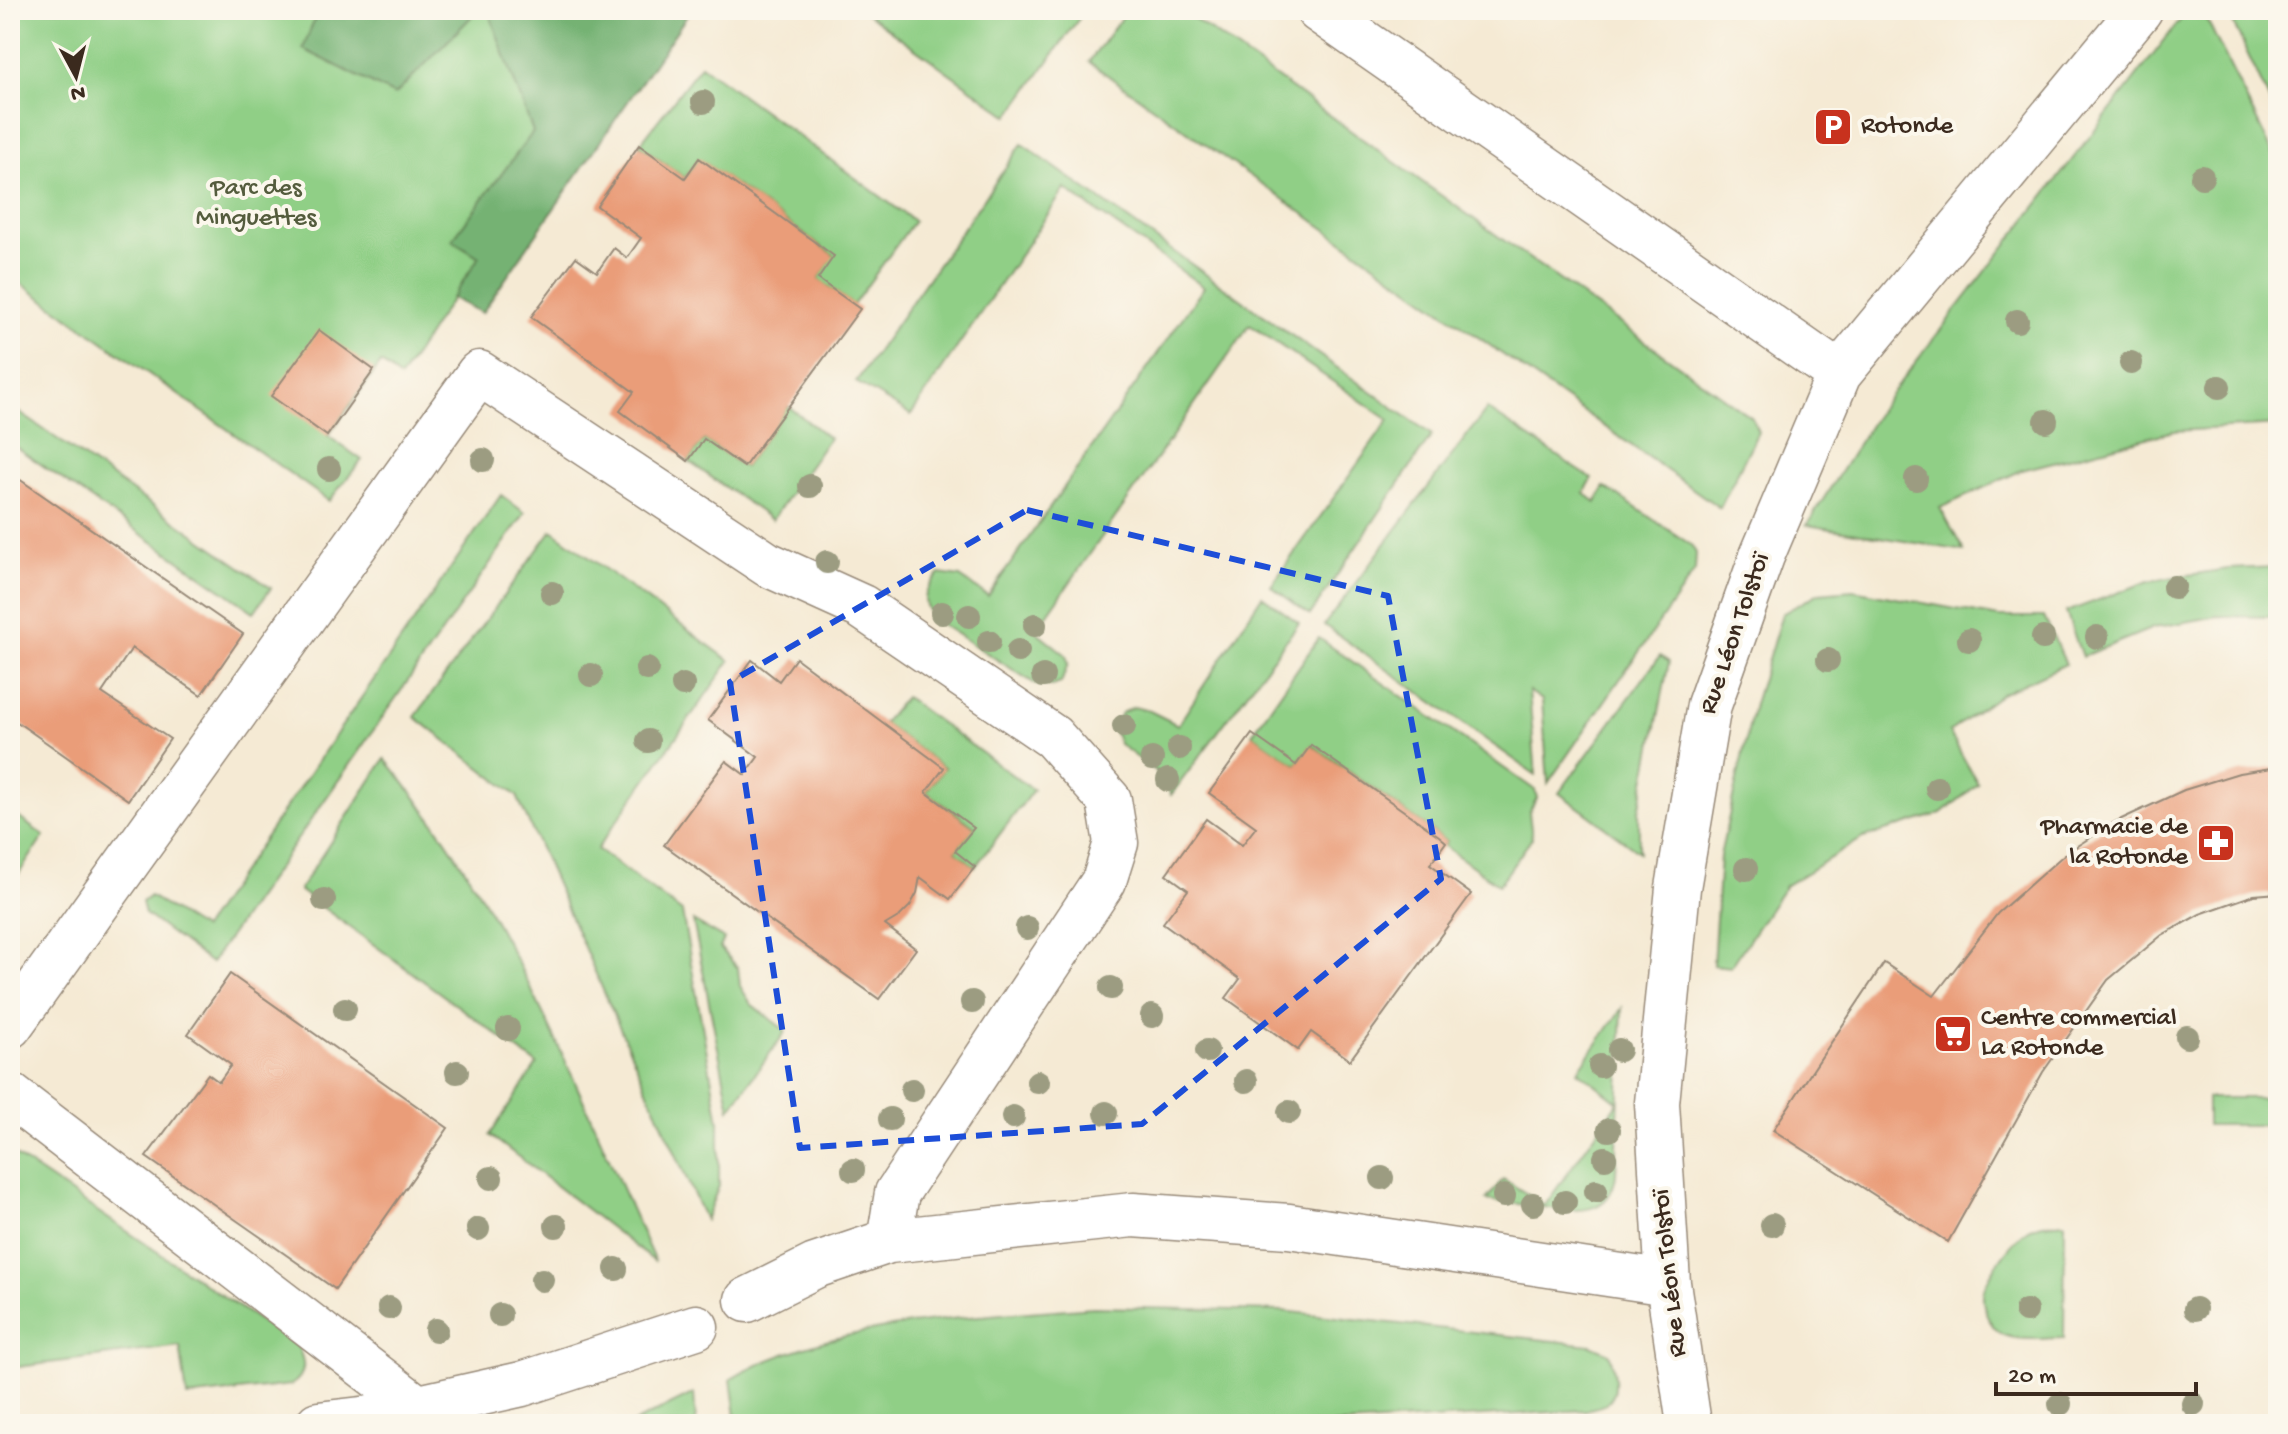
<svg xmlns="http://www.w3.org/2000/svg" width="2288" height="1434" viewBox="0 0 2288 1434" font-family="'Gochi Hand',sans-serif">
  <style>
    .green { fill: #90cf86; stroke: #667c52; stroke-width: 2 }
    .forest { fill: #74b273; stroke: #586e48; stroke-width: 2 }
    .building { fill: #ea9d79 }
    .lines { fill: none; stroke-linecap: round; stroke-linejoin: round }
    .minor-casing { stroke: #988a79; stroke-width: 47 }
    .minor { stroke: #fff; stroke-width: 44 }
    .tree { fill: #9c9c81 }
    .marked { fill: none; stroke: #1d4ed8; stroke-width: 6; stroke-dasharray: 16 10; stroke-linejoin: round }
    .labels { text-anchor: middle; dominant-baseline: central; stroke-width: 8; stroke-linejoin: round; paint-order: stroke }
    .poi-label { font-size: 26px; fill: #3b2a1e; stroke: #fbf7ec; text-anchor: start }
    .park-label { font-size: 26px; fill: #545c3d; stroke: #fbf7ec }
    .street-label { font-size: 26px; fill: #3b2a1e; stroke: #fbf7ec }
  </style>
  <rect width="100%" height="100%" fill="#fbf7ec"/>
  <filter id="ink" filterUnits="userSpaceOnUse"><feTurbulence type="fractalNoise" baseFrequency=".0125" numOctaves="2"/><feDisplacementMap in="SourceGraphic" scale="16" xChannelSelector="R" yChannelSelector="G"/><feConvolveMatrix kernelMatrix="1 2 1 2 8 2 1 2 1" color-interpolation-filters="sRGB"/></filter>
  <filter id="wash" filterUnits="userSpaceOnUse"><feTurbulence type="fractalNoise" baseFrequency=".006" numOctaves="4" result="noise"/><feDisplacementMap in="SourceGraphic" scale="32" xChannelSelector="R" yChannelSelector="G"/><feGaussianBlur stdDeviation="1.8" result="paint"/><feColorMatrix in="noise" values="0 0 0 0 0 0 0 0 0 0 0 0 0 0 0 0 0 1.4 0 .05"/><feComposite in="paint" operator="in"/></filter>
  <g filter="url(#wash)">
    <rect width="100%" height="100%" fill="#f5ead4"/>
    <!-- green -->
    <path class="green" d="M10,10h628l-173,237 14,10 -79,121 -19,-15 -53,73 34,24 -33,41 -319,-225z
      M862,10h223l-76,106z
      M1127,10h55l570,408 6,14 -38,76 -631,-446z
      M2188,10h14l76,153v262l-104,6 -152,39 -82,38 24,43 -157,-26 77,-122z
      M2227,10h51v109z
      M701,65l213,156 -61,84 -35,-26 15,-24 -134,-96 -14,19 -46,-33z
      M1022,144l410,291 -122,180 -39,-29 118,-166 -139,-95 -214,306 30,24 2,9 -7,19 -9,3 -15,-1 -101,-64c-17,-18 -13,-30 4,-47l20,3 28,19 216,-309 -139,-98 -154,226 -55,-33z
      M10,406l261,182 -17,24 -244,-169z
      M788,406l41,32 -57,82 -84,-59 16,-22 40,28z
      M1487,409l105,70 -8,14 12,9 9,-15 86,58 5,8 -1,18 -147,212 -6,-83 -13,-9 7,84 -212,-150z
      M501,495l24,18 -314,450 -66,-49 -3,-12 8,-6 52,33z
      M552,530l178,131 -133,188 85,63 37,209v65l-14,34 -188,-424 -102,-79z
      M2278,567v50l-60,-1 -65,12 -71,29 -16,-45 83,-31 79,-12z
      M1853,590l146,27h45l22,47 -65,30 -52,38 29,52 -36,29 -79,25 -78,48 -54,81 -18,-2 7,-109 34,-152 28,-90 37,-21z
      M1262,596l37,27 -128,172 -14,-23 -38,-28 -6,-17 8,-14 13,-6 16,4 28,14z
      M1319,638l216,152 2,8 -8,14 3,26 -33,47 -55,-39 2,-4 -7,-6 -127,-91 -16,20 -44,-31z
      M1660,656l9,6 -30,149v41l-80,-59z
      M905,697l128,93 -58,77 -20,-16 19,-24 -48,-35 18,-24 -61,-45z
      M385,759c123,145 192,332 270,503l-165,-127 47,-71 -238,-174z
      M10,811l34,25 -34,51z
      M693,921l31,18 -4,9 18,20 2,18 11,18 35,27 -56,78z
      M1622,1008l-6,167c-6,43 -42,36 -74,32 -18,-2 -37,-5 -56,-7l17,-21 42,26 73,-103 -40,-31z
      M2207,1098h71v27h-71z
      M10,1152l288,195c7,15 9,28 -7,38l-104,12 -7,-51 -170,22z
      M2065,1222l-1,116c-18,0 -46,4 -62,-4 -13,-8 -22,-30 -18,-45 5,-16 30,-51 44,-60 11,-6 24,-6 37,-7z
      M1094,1307l188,4 309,34 18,8c5,14 13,40 -3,51 -5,3 -14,4 -20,6l-241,14h-608l-6,-45c97,-58 251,-63 363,-72z
      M694,1393l2,31h-64z"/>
    <!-- forest -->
    <path class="forest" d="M318,10h160l-83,85 -92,-46z
      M488,10h203l-209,303 -30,-15 27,-41 -27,-17 81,-108z"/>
    <g id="blocks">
      <!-- building -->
      <path class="building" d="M639,145l46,33 14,-20 135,98 -16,23 42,30 -116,158 -40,-28 -16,22 -68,-50 14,-19 -103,-75 45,-60 21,15 17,-24 13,10 14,-20 -44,-32z
        M319,330l55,40 -47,66 -56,-40z
        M19,479l224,155 -42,61 -69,-47 -30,45 68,46 -42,61 -118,-83v-224z
        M796,658l148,110 -18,24 48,36 -19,23 20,16 -25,32 -30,-22 -3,16 -7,13 -10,10 -15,9 31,24 -37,50 -215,-154 62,-84 19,14 13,-18 -50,-37 44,-60 27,21z
        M1252,734l44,31 15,-20 128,91 7,6 -16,22 41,30 -121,166 -39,-28 -13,18 -72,-52 14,-19 -77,-56 25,-33 -22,-16 40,-55 36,26 14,-18 -47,-34z
        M2278,767v126l-24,2 -54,19 -38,21 -54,45 -65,92 -95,170 -175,-112 111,-167 50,33 64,-83 68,-60 49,-31 69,-32 55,-17z
        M230,974l218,154 -113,161 -189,-132 62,-83 11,8 12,-17 -43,-31z"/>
    </g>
  </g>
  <g filter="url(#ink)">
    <use href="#blocks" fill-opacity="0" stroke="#988a79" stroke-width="2"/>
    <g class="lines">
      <defs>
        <path id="minor" d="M1318,10l521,364
          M10,1026l469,-653 288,191 95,43 191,130 56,63 7,43 -12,38 -207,312 -8,48
          M10,1095l407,312
          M747,1300l68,-34 74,-25 244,-26 156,11 379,57
          M318,1424l52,-6 152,-34 174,-57
          M1689,1424l-21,-141 -11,-180 21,-215 31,-183 53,-149 77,-182 301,-364"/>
      </defs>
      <!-- minor casing -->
      <use href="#minor" class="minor-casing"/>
      <!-- minor -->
      <use href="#minor" class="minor"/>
    </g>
    <!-- trees -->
    <g class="tree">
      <circle cx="703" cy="102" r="12"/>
      <circle cx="2202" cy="177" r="12"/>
      <circle cx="2017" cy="321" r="12"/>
      <circle cx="2131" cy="363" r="12"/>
      <circle cx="2219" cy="387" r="12"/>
      <circle cx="2046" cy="421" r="12"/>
      <circle cx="483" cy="460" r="12"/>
      <circle cx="329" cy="469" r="12"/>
      <circle cx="1916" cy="479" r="12"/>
      <circle cx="810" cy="486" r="12"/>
      <circle cx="827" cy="562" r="12"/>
      <circle cx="2174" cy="587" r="12"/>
      <circle cx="552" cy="593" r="12"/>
      <circle cx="942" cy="613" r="12"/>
      <circle cx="969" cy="616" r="12"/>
      <circle cx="1035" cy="625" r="12"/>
      <circle cx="2097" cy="637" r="12"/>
      <circle cx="2043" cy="638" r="12"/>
      <circle cx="1969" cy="640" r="12"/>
      <circle cx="989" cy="642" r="12"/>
      <circle cx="1018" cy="651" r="12"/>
      <circle cx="1828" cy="660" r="12"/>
      <circle cx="647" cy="669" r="12"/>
      <circle cx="591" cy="675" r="12"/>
      <circle cx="1043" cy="676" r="12"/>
      <circle cx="683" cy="685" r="12"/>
      <circle cx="1124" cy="726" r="12"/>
      <circle cx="648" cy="741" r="12"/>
      <circle cx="1179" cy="748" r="12"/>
      <circle cx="1152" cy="759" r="12"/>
      <circle cx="1168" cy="780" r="12"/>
      <circle cx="1937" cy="788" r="12"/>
      <circle cx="1746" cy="869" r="12"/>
      <circle cx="324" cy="900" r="12"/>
      <circle cx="1027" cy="928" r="12"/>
      <circle cx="1111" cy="988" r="12"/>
      <circle cx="972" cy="1002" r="12"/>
      <circle cx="345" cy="1009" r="12"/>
      <circle cx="1152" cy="1016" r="12"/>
      <circle cx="508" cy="1029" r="12"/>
      <circle cx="2187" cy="1037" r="12"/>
      <circle cx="1619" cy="1050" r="12"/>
      <circle cx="1207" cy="1051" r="12"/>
      <circle cx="1600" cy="1066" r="12"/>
      <circle cx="457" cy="1072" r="12"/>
      <circle cx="1246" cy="1081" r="12"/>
      <circle cx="1038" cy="1082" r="12"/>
      <circle cx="912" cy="1090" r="12"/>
      <circle cx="1289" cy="1112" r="12"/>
      <circle cx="1106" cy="1113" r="12"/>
      <circle cx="1013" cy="1117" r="12"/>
      <circle cx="890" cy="1119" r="12"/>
      <circle cx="1609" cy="1130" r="12"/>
      <circle cx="1605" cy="1158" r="12"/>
      <circle cx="853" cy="1170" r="12"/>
      <circle cx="491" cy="1178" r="12"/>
      <circle cx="1382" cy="1178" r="12"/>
      <circle cx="1596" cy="1191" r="12"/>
      <circle cx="1504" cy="1196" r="12"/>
      <circle cx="1565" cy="1202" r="12"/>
      <circle cx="1533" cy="1204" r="12"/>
      <circle cx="1772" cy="1225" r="12"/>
      <circle cx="556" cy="1226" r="12"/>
      <circle cx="478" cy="1229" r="12"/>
      <circle cx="616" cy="1269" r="12"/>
      <circle cx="542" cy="1280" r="12"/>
      <circle cx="389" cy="1308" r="12"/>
      <circle cx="2195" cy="1309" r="12"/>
      <circle cx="2026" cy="1311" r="12"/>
      <circle cx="500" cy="1315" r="12"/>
      <circle cx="436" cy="1330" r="12"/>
      <circle cx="2060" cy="1404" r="12"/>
      <circle cx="2193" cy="1404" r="12"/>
    </g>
  </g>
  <!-- marked area -->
  <path class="marked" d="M1027,510l361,86 53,283 -299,245 -342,24 -70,-466z"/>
  <!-- icons -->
  <defs>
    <symbol id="parking-square" viewBox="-11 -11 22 22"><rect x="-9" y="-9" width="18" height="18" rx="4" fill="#c8321e" stroke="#fbf7ec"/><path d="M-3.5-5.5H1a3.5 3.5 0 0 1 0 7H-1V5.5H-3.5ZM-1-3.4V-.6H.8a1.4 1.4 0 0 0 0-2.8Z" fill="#fff"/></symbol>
    <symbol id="pharmacy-square" viewBox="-11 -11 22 22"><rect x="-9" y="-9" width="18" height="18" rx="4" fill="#c8321e" stroke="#fbf7ec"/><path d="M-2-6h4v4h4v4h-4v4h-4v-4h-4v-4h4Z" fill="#fff"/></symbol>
    <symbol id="supermarket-square" viewBox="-11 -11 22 22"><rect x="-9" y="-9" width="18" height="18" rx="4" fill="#c8321e" stroke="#fbf7ec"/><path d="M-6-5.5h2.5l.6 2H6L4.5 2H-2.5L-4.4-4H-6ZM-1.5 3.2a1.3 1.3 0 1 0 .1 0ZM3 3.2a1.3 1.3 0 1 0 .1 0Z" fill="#fff"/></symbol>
  </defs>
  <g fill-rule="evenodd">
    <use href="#parking-square" x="1811" y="105" width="44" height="44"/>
    <use href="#pharmacy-square" x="2194" y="821" width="44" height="44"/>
    <use href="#supermarket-square" x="1931" y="1012" width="44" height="44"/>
  </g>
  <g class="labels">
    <!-- poi labels -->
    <g class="poi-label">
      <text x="1861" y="127">Rotonde</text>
      <text x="2188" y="828" text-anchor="end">Pharmacie de<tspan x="2188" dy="30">la Rotonde</tspan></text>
      <text x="1981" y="1019">Centre commercial<tspan x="1981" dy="30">La Rotonde</tspan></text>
    </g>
    <!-- park labels -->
    <g class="park-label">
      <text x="256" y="189">Parc des<tspan x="256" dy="30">Minguettes</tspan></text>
    </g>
    <!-- street labels -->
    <g class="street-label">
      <text transform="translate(1736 634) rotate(-71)">Rue Léon Tolstoï</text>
      <text transform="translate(1671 1273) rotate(-96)">Rue Léon Tolstoï</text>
    </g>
  </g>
  <!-- margin -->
  <rect width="2288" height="1434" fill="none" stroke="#fbf7ec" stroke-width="40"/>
  <!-- north arrow -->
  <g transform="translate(76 76) rotate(173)" stroke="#fbf7ec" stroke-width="6" paint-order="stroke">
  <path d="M0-6L14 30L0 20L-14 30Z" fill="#3b2a1e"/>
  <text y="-12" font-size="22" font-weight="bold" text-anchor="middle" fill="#3b2a1e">N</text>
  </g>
  <!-- scale -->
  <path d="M1996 1382v12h200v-12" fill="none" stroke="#3b2a1e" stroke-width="4"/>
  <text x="2008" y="1382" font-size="24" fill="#3b2a1e" stroke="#fbf7ec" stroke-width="6" paint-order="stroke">20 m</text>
</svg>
